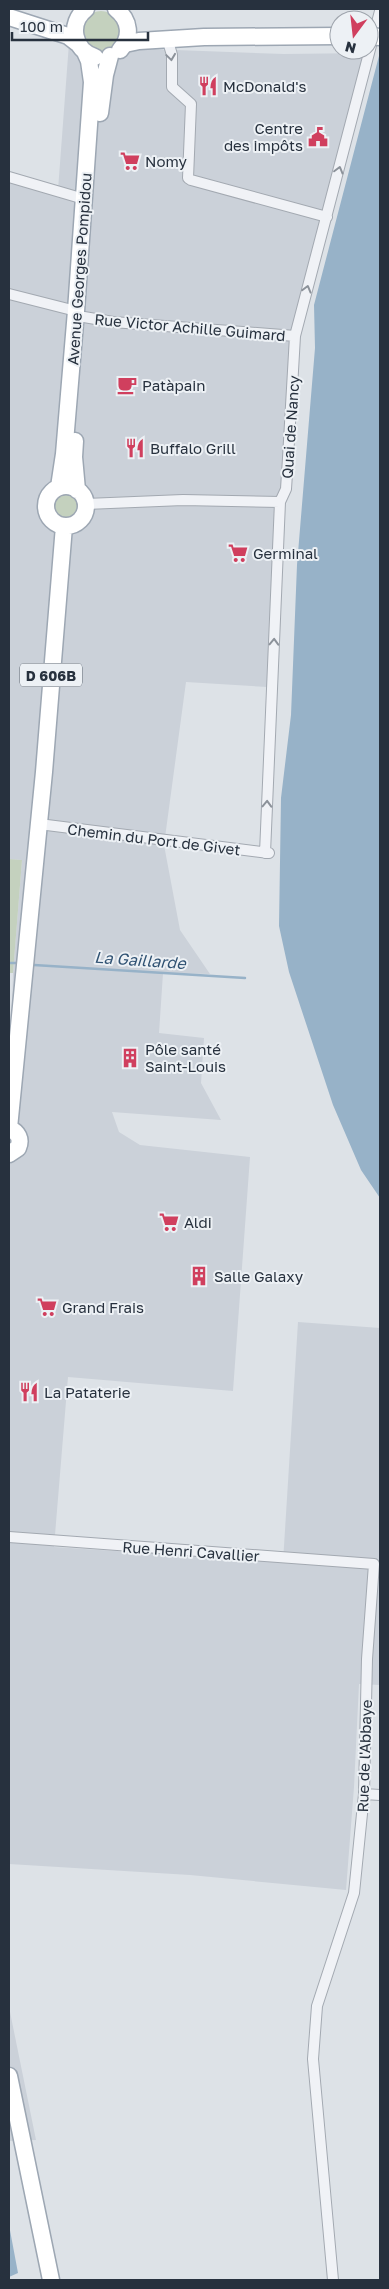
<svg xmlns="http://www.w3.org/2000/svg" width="389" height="2289" viewBox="0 0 389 2289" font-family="'Golos Text',sans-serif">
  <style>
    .built { fill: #cbd1d9 }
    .green { fill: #c4d1be }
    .water { fill: #97b2c8 }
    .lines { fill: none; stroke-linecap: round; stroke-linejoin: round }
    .stream { stroke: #97b2c8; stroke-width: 2.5 }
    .minor-casing { stroke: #a3a9b1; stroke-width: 12 }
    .primary-casing { stroke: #9da7b3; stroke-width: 19 }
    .minor { stroke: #f0f2f6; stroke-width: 10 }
    .primary { stroke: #fff; stroke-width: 16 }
    .primary-bridge-casing { stroke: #9da7b3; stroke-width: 19; stroke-linecap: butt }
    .primary-bridge { stroke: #fff; stroke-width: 16 }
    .oneway { stroke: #8c929a }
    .labels { text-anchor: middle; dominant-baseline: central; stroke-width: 4; stroke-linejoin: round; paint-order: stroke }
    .shield { fill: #edf1f5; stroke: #626b75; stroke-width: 1 }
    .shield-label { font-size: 14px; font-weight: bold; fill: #27313e }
    .poi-label { font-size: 15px; fill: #27313e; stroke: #edf1f5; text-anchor: start }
    .street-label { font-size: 15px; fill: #27313e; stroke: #edf1f5 }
    .water-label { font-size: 16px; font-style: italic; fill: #305273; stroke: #edf1f5 }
  </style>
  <rect width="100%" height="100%" fill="#dde2e7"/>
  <!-- built -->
  <path class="built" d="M69,43l80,6 135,5 84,-1 -75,282 -26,352 -81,-5 -22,163 16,85 30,44 -47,-1 -4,60 45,5 -3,45 20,37 -109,-8 7,20 21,13 110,12 -17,234 -165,-14 -14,170 229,15 15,-240 82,6v357l-21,-1 -5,103 -8,103 -156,-15 -181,-11v-747l4,-144 9,-113 -13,-1v-680l49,11z
    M9,2007l27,133 -27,1z"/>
  <!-- green -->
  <path class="green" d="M81 31a20 20 0 1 1 40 0a20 20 0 1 1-40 0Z
    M52 506a14 14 0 1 1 28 0a14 14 0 1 1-28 0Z
    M9,859l13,1 -9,113h-4z"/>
  <!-- water -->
  <path class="water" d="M380,52v1146l-19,-28 -28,-65 -44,-133 -10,-46 2,-128 10,-83 6,-150 18,-217 -1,-43z
    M9,2225l9,48 -9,4z"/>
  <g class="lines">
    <!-- stream -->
    <path class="stream" d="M9,963h9
      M34,965l211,13"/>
    <defs>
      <path id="minor" d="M167,38l5,17v32l19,17 -3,74 3,2 136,37
        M9,177l75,22
        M9,294l67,17
        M84,317l29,5 182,14
        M86,504l97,-4 97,2
        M39,824l230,29
        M265,853l15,-351 6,-13 2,-31 7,-122 85,-325
        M9,1537l365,27 -7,95 -3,135 -10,99 -37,113 -4,53 20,221
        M364,1794l16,1"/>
      <path id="primary" d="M86,9c-18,14 -13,41 9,48
        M116,9c14,11 16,28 4,41
        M9,17l59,19 9,7
        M125,44l14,-3 65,-4 135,-1
        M100,113l5,-38 5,-19
        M75,441l-1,16 3,33
        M46 506a20 20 0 1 1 40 0a20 20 0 1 1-40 0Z
        M59,487l5,-33 12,-143 16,-229 -3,-21 -4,-9
        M9,1128l35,-356 20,-246
        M9,1128c9,4 13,11 9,20l-9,6
        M9,2076l42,204"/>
    </defs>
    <!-- minor casing -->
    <use href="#minor" class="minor-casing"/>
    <!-- primary casing -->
    <use href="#primary" class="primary-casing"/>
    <!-- minor -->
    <use href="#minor" class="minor"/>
    <!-- primary -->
    <use href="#primary" class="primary"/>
    <defs>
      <path id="primary-bridge" d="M369,36l11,1"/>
    </defs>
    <!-- primary-bridge casing -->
    <use href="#primary-bridge" class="primary-bridge-casing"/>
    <!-- primary-bridge -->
    <use href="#primary-bridge" class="primary-bridge"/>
  </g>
  <!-- one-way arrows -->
  <defs><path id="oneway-chevron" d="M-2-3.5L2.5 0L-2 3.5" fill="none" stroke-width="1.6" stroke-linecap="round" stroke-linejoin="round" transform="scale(1.25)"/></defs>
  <g class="oneway">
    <use href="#oneway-chevron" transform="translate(171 57) rotate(82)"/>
    <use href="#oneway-chevron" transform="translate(339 170) rotate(-75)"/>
    <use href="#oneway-chevron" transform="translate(307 289) rotate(-75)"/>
    <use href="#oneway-chevron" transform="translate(274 642) rotate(-88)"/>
    <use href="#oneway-chevron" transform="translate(267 804) rotate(-88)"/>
  </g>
  <!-- icons -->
  <defs>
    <symbol id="restaurant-bare" viewBox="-9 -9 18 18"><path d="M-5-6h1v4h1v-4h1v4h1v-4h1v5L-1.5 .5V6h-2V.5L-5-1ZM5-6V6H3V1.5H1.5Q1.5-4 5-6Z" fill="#d03f5e" stroke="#edf1f5" stroke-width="2.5" paint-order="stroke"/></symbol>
    <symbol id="civic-bare" viewBox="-9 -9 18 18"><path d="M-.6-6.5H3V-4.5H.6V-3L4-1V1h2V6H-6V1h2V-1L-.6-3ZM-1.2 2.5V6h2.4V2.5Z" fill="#d03f5e" stroke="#edf1f5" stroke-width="2.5" paint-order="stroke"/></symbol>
    <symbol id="supermarket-bare" viewBox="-9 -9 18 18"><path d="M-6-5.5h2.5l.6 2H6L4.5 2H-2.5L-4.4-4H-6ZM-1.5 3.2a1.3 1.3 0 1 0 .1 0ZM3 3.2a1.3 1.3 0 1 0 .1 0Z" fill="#d03f5e" stroke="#edf1f5" stroke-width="2.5" paint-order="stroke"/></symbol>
    <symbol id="cafe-bare" viewBox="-9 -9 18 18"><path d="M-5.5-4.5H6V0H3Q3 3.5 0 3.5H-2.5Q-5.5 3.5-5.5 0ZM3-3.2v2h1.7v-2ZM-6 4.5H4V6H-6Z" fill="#d03f5e" stroke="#edf1f5" stroke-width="2.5" paint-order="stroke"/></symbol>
    <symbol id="building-bare" viewBox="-9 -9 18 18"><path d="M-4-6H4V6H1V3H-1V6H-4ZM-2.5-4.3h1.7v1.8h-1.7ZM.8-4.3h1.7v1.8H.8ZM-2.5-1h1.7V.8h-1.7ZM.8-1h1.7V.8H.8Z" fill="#d03f5e" stroke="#edf1f5" stroke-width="2.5" paint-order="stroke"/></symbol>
  </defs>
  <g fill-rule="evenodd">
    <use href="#restaurant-bare" x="194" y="72" width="28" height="28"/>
    <use href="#civic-bare" x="304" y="123" width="28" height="28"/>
    <use href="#supermarket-bare" x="116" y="147" width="28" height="28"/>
    <use href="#cafe-bare" x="113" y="371" width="28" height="28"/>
    <use href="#restaurant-bare" x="121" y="434" width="28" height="28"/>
    <use href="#supermarket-bare" x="224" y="539" width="28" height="28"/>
    <use href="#building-bare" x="116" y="1044" width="28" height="28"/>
    <use href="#supermarket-bare" x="155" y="1208" width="28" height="28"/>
    <use href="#building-bare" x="185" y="1262" width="28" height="28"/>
    <use href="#supermarket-bare" x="33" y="1293" width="28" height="28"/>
    <use href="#restaurant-bare" x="15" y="1378" width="28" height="28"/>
  </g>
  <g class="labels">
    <!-- shield labels -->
    <rect class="shield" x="20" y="663.5" width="62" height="23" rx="4"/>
    <g class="shield-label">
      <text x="51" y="675">D 606B</text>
    </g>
    <!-- poi labels -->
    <g class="poi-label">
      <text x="223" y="86">McDonald's</text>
      <text x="303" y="128" text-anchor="end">Centre<tspan x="303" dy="17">des impôts</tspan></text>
      <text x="145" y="161">Nomy</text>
      <text x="142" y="385">Patàpain</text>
      <text x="150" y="448">Buffalo Grill</text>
      <text x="253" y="553">Germinal</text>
      <text x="145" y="1049">Pôle santé<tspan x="145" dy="17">Saint-Louis</tspan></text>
      <text x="184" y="1222">Aldi</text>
      <text x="214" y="1276">Salle Galaxy</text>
      <text x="62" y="1307">Grand Frais</text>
      <text x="44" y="1392">La Pataterie</text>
    </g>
    <!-- street labels -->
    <g class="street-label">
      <text transform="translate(79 269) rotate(-86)">Avenue Georges Pompidou</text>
      <text transform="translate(190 327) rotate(5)">Rue Victor Achille Guimard</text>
      <text transform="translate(290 427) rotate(-86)">Quai de Nancy</text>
      <text transform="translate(154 839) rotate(7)">Chemin du Port de Givet</text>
      <text transform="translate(191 1551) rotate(4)">Rue Henri Cavallier</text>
      <text transform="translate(364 1756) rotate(-88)">Rue de l'Abbaye</text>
    </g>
    <!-- water labels -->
    <g class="water-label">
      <text transform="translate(140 960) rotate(4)">La Gaillarde</text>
    </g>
  </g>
  <!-- border -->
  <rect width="389" height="2289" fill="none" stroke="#27313e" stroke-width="20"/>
  <!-- north arrow -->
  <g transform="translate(354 35) rotate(195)"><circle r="24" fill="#edf1f5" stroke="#9ea4ac"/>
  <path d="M0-4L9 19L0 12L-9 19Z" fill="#d03f5e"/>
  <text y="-8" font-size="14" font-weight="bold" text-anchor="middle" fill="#27313e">N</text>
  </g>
  <!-- scale -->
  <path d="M12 32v8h136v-8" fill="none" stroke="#27313e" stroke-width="2.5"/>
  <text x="20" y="32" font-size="15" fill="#27313e" stroke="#edf1f5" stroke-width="4" paint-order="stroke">100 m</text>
</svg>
